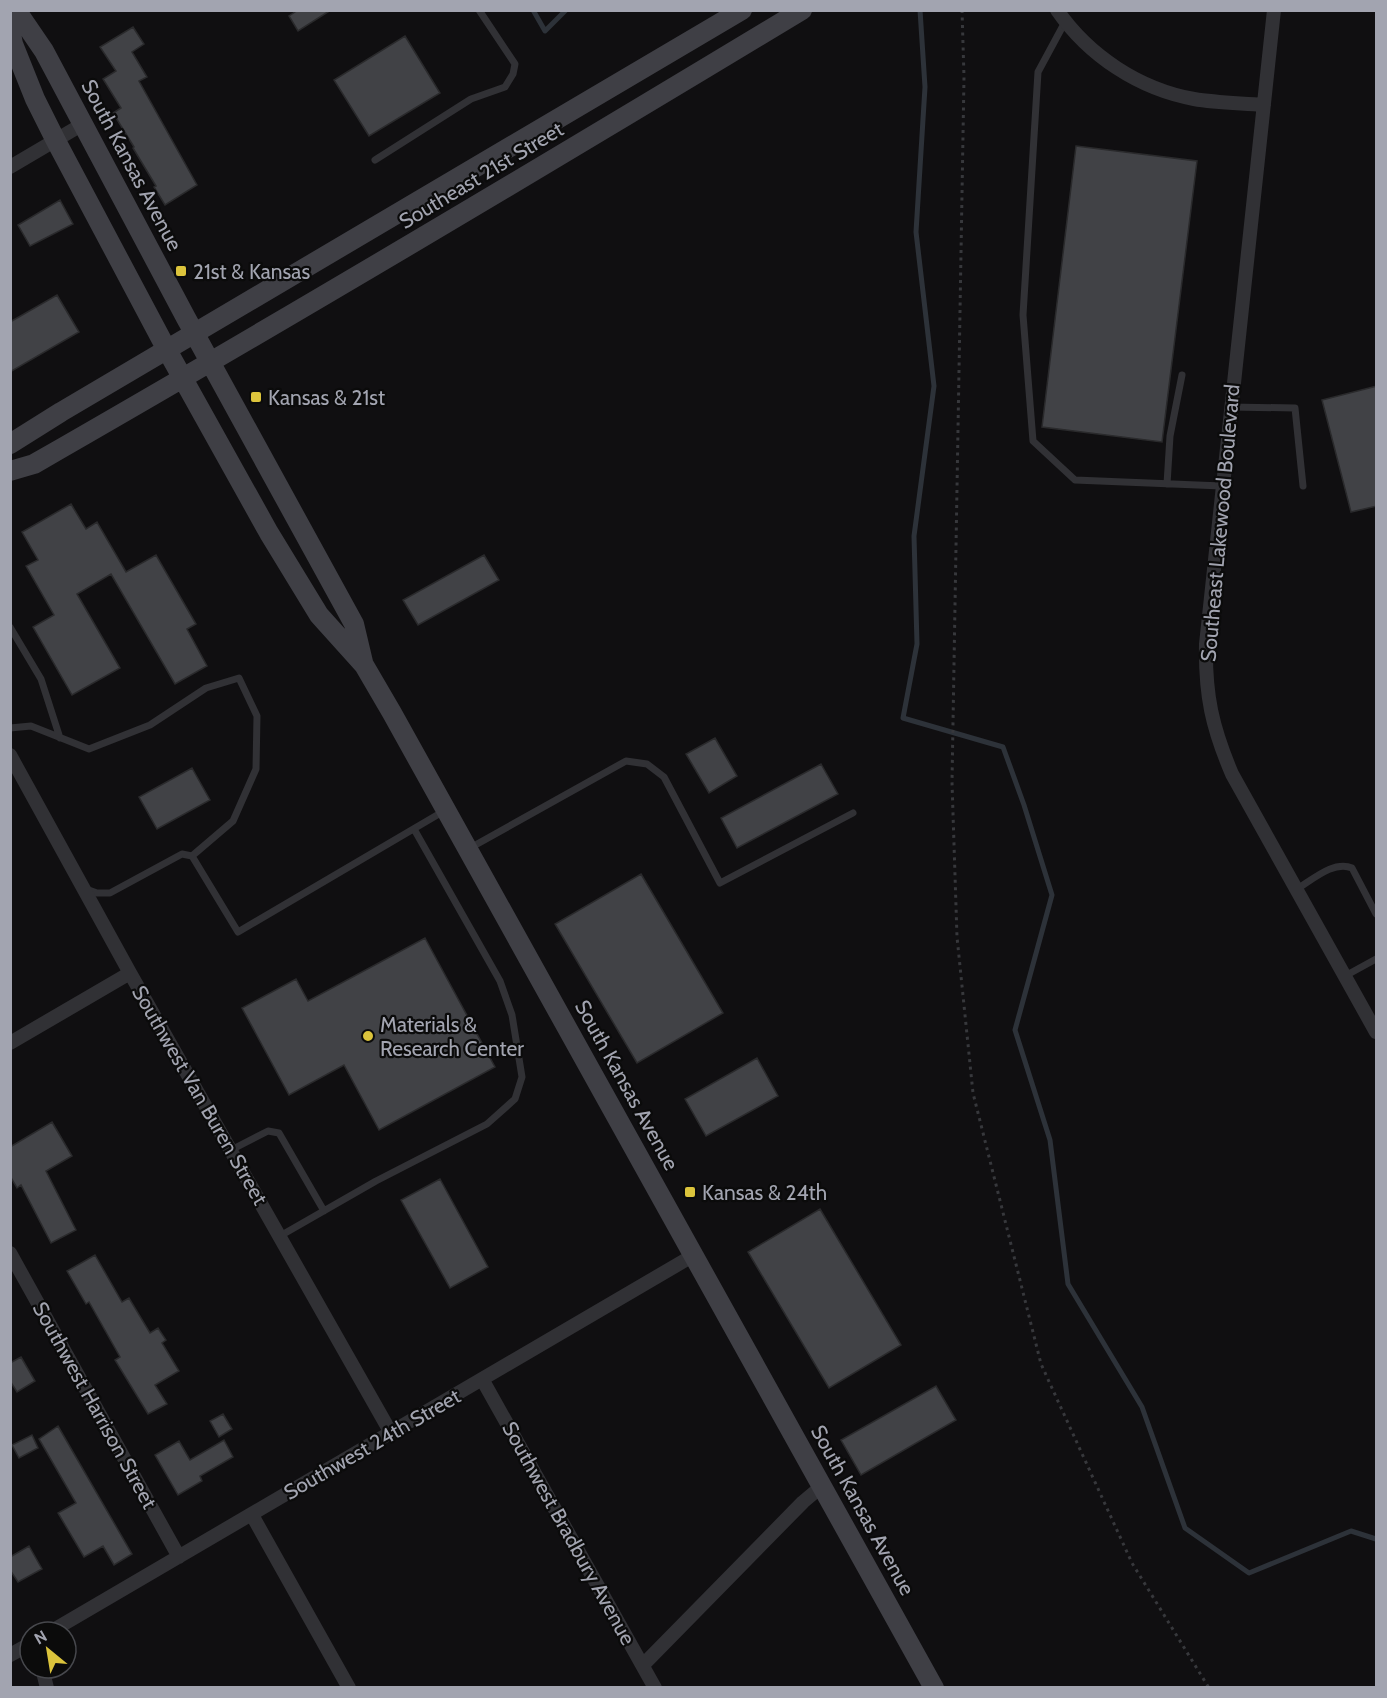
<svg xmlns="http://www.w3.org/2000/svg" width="1387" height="1698" viewBox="0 0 1387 1698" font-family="Cabin,sans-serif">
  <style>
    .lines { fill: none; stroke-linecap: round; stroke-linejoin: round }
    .stream { stroke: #2d3239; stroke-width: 5 }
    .building { fill: #414246; stroke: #2a2a2c; stroke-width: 1.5 }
    .path { stroke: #37383c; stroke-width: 3; stroke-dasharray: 3 4.5; stroke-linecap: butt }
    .service { stroke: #313135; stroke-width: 7 }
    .minor { stroke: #313135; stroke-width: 14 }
    .secondary { stroke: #3f3f45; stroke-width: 20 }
    .poi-dot { fill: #dcc43c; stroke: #0b0b0b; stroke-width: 2 }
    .labels { text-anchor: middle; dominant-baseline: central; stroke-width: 4.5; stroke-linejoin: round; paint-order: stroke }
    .street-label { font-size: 21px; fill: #a2a4b0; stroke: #0b0b0b }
    .poi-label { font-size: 21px; fill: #a2a4b0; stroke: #0b0b0b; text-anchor: start }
  </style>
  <rect width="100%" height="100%" fill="#100f11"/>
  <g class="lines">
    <!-- stream -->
    <path class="stream" d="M533,10l12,21 21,-21
      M920,10l5,77 -9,145 18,154 -20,150 3,108 -14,74 100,29 21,58 28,90 -37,135 35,110 18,144 74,123 43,121 64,45 102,-42 25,8"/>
  </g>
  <!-- building -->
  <path class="building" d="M298,10h33l-33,21 -9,-15z
    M133,27l11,17 -12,8 15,25 -8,4 58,104 -32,20 -11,-18 2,-1 -23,-38 1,-1 -21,-34 8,-5 -18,-29 13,-8 -16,-24z
    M405,36l35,57 -71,43 -35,-56z
    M1076,146l121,15 -35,281 -120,-15z
    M60,200l13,24 -43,22 -12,-21z
    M57,295l22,37 -69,40v-50z
    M1377,386v120l-26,6 -29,-112z
    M71,504l15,25 11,-7 29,50 30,-17 40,69 -9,5 20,37 -32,18 -64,-110 -34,20 43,74 -48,27 -39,-68 21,-12 -28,-49 12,-6 -16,-28z
    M484,555l15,25 -81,45 -15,-25z
    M715,738l22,38 -28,17 -23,-39z
    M821,764l17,30 -101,54 -16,-30z
    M192,768l18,32 -53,29 -18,-32z
    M641,874l82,139 -86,50 -82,-139z
    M425,938l70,129 -116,63 -35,-65 -55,30 -47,-87 54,-29 12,22z
    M757,1058l21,38 -72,40 -21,-37z
    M52,1122l20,34 -26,15 30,59 -25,13 -30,-58 -4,3 -7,-12v-29z
    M440,1179l48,88 -38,21 -49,-88z
    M820,1209l81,136 -72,43 -81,-136z
    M95,1255l27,47 7,-4 21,35 8,-5 8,12 -4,3 17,28 -24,14 12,19 -19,10 -33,-54 5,-3 -31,-55 -3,2 -19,-33z
    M21,1357l14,24 -18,11 -7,-11v-18z
    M936,1386l20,34 -95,55 -20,-35z
    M223,1414l9,15 -13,8 -9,-16z
    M58,1426l74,128 -18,11 -11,-19 -19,11 -26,-44 18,-10 -37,-64z
    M32,1435l6,13 -19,10 -7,-13z
    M224,1440l9,17 -33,19 2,5 -24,14 -23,-40 24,-14 11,19z
    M29,1546l13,23 -24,13 -8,-12v-13z"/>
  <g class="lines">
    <!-- path -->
    <path class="path" d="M962,10l2,67 -12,705 5,155 16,156 68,271 91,199 77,125"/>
    <!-- service -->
    <path class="service" d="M1065,22l-27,50 -15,243 10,126 42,39 147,6
      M375,160l96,-61 34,-12 8,-13 2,-10 -36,-54
      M1230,407l65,1 8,78
      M1167,484l3,-48 12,-61
      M10,627l31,52 19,59
      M10,728l21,-2 58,23 61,-24 56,-37 33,-10 18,38 -1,53 -23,52 -41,35
      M470,848l156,-87 21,3 17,13 56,106 133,-70
      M86,889l11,4h13l72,-39 10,2 46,76 206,-121
      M1297,889c15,-9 37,-29 55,-21l24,46
      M1345,976l31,-17
      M231,1150l37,-19 11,2 45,78
      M280,1236l96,-55 111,-57 28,-25 7,-22 -10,-62 -12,-34 -86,-152"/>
    <!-- minor -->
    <path class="minor" d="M1057,10c32,46 82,79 137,89 23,4 47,4 70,6
      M1274,10l-68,634c-1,51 6,83 26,130l144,258
      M10,167l73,-43
      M10,755l120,218 261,460
      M10,1043l120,-70
      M10,1253l169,304
      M482,1379l173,309
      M252,1515l97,173
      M50,1632l644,-377
      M10,1655l20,-11
      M643,1665l160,-163 19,-16
      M42,1668l5,20"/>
    <!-- secondary -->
    <path class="secondary" d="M16,10l28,41 142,267 168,306 9,38
      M10,29l3,15 22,55 21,42 111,209 102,183 50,82 45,50 28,48 542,975
      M10,444l51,-32 681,-402
      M10,471l24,-7c258,-148 513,-300 768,-454"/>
  </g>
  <!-- markers -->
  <g class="poi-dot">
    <rect x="175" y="265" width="12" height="12" rx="3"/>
    <rect x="250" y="391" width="12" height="12" rx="3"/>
    <circle cx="368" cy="1036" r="6"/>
    <rect x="684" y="1186" width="12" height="12" rx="3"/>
  </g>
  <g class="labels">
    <!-- street labels -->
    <g class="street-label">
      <text transform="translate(132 165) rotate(62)">South Kansas Avenue</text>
      <text transform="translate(481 175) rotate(-31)">Southeast 21st Street</text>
      <text transform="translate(1220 523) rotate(-85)">Southeast Lakewood Boulevard</text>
      <text transform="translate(627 1085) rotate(61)">South Kansas Avenue</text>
      <text transform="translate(200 1095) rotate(60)">Southwest Van Buren Street</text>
      <text transform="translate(95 1405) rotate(61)">Southwest Harrison Street</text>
      <text transform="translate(372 1444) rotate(-30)">Southwest 24th Street</text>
      <text transform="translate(863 1510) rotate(61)">South Kansas Avenue</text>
      <text transform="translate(569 1533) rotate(61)">Southwest Bradbury Avenue</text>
    </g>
    <!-- poi labels -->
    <g class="poi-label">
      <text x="193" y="271">21st &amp; Kansas</text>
      <text x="268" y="397">Kansas &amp; 21st</text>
      <text x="380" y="1024">Materials &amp;<tspan x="380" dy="24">Research Center</tspan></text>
      <text x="702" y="1192">Kansas &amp; 24th</text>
    </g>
  </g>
  <!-- border -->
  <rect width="1387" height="1698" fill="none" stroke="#a2a4b0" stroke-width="24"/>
  <!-- north arrow -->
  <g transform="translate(48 1650) rotate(330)"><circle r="28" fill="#0b0b0b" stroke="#47484d" stroke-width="1.5"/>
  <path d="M0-4.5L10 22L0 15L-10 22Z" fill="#dcc43c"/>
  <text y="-9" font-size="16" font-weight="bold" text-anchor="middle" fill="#a2a4b0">N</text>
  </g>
</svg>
